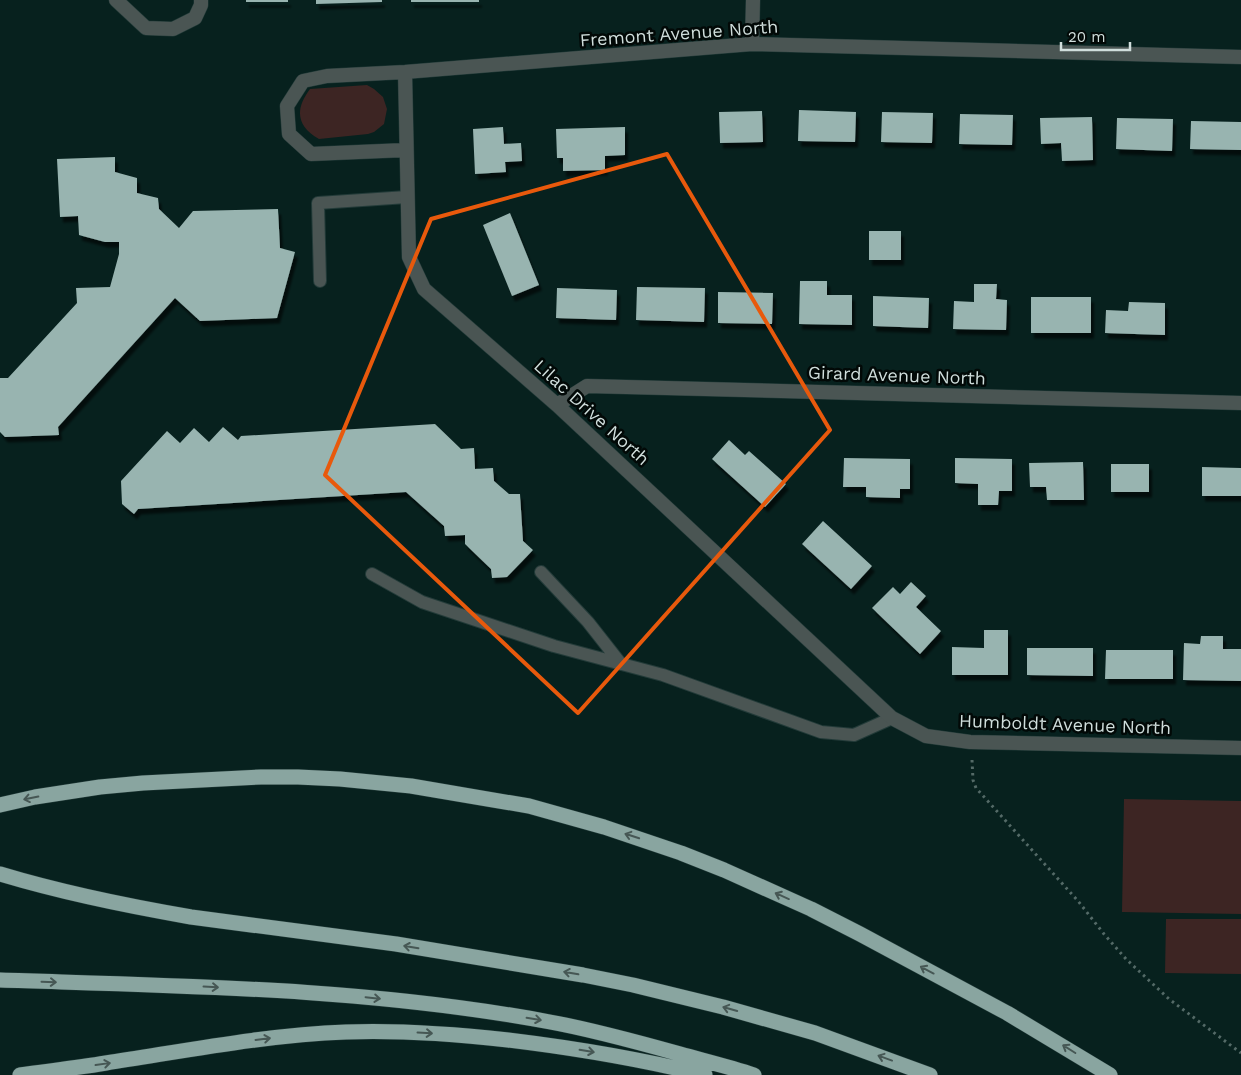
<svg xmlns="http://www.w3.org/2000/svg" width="1241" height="1075" viewBox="0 0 1241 1075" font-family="'Work Sans',sans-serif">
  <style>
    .green { fill: #3d2523 }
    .building { fill: #98b4b0; filter: url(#shadow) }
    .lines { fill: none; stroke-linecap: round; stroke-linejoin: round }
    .service-casing { stroke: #233b39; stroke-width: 14 }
    .minor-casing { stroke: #233b39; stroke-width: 15 }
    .motorway-casing { stroke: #233b39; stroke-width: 16 }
    .path { stroke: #546a67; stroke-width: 3; stroke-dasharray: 2.5 4; stroke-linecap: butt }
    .service { stroke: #4a5553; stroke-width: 12 }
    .minor { stroke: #4a5553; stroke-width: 14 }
    .motorway { stroke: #89a5a0; stroke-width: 15 }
    .oneway { stroke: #465754 }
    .marked { fill: none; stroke: #e8590c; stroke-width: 4; stroke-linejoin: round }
    .labels { text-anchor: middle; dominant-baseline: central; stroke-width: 5; stroke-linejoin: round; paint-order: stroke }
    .street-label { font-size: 18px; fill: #d0dedc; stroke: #020907 }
  </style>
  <defs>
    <filter id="shadow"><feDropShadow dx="3" dy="5.5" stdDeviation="1" flood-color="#0009"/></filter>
  </defs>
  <rect width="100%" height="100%" fill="#07211e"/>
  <!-- green -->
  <path class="green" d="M367,85l7,4 9,8 4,12 -3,15 -10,8 -6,2 -49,5c-23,-13 -24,-30 -9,-50z
    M1124,799l117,2v113l-119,-2z
    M1166,919h75v55l-76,-1z"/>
  <!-- building -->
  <path class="building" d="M246,0h42v2h-42z
    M316,0h66v2l-66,2z
    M411,0h68v2h-68z
    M799,110l57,2 -1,30 -57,-1z
    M762,111l1,31 -43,1 -1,-31z
    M882,112l51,1 -1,30 -51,-1z
    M960,114l53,1 -1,30 -53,-1z
    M1092,117l1,43 -31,1 -1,-18 -20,1 -1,-26z
    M1117,118l56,1 -1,32 -56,-2z
    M1191,121l50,1v28l-51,-1z
    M503,127l1,17 17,-1 1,18 -17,1 1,10 -31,2 -2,-45z
    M625,127v28l-20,1v14l-42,1v-13h-6l-1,-29z
    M115,157v15l22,6v15l21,5 1,11 20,19 14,-17 85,-2 2,39 15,4 -18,66 -77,3 -25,-23 -117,129 1,8 -54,2 -5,-5v-54h8l69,-75 -1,-15 34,-1 9,-33v-12h-14l-26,-7 -1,-19 -18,1 -3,-58z
    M510,213l29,72 -27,11 -29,-71z
    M869,231h32v29h-32z
    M800,281h27v14h25v30l-53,-1z
    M974,284h23l-1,15 11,1 -1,30 -53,-1 1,-28 20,1z
    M637,287l68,1 -1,34 -68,-2z
    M557,288l60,2 -1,30 -60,-2z
    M718,292l55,1 -1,31 -54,-1z
    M873,296l56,2 -1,30 -55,-2z
    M1031,297h60v36h-60z
    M1129,302l36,1v32l-60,-2 1,-23 22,1z
    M435,424l26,25 13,-1 1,21 18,-1 1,13 15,13h11l3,47 10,9 -26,27 -15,1 -1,-9 -26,-25v-9l-20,1 -1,-10 -38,-34 -268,17 -4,5 -12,-10 -1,-23 46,-50 13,12 14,-15 15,14 14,-15 15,13 3,-4z
    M729,440l16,15 4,-4 37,33 -21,23 -53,-48z
    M844,458l66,1v30h-10v9l-34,-1v-10h-23z
    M955,458l57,1v32h-13l-1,14h-20v-21l-23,-1z
    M1083,462l1,38h-37l-1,-13h-16l-1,-24z
    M1111,464h38v28h-38z
    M1202,467l39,1v28h-39z
    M823,521l49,45 -21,23 -49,-45z
    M911,582l15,14 -10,11 25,24 -21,23 -48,-46 21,-21 7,7z
    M984,630h24v45h-56v-28l32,1z
    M1201,636h22v13h18v32l-58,-1 1,-37 16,1z
    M1027,648h66v28l-66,-1z
    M1106,650h67v29h-68z"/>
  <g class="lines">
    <defs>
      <path id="service" d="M320,281l-2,-78 89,-6
        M541,572l47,50 33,42
        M372,574l50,28 132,44 109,29 158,57 33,3 38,-17"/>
      <path id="minor" d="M116,0l30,28 27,1 22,-11 6,-13v-5
        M752,44l1,-44
        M405,72l4,185 15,32 133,116 335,313 34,18 44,6 271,6
        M406,150l-95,4 -22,-20 -2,-28 16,-25 24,-5 78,-4 347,-28 489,13
        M557,405l30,-19 654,17"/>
      <path id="motorway" d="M0,805l35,-8 65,-10 43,-4 118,-6h37l42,2 71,7 118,20 75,21 77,26 43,17 87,39 49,25 147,79 103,62
        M0,874c63,19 127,32 191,43l205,27 187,31 50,10 90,22 92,26 115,42
        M0,980c184,6 369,8 550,42 44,8 87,20 130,32 25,7 50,13 74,21
        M20,1075c28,-4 57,-7 86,-12 79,-12 159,-28 240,-31 54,-2 108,2 162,8 66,8 132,19 197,35"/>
    </defs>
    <!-- service casing -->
    <use href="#service" class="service-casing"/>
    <!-- minor casing -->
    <use href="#minor" class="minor-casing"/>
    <!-- motorway casing -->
    <use href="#motorway" class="motorway-casing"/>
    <!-- path -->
    <path class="path" d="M972,760l1,20 3,8 102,113 26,33 22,25 43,40 72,54"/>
    <!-- service -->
    <use href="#service" class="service"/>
    <!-- minor -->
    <use href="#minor" class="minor"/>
    <!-- motorway -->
    <use href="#motorway" class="motorway"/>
  </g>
  <!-- one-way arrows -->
  <defs><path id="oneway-shaft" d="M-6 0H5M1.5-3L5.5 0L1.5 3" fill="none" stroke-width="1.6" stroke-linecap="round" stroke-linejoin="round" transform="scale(1.25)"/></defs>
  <g class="oneway">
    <use href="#oneway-shaft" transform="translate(31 798) rotate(169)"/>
    <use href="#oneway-shaft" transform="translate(632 836) rotate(-162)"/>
    <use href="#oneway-shaft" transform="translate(782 896) rotate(-156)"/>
    <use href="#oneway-shaft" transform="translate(411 947) rotate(-171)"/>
    <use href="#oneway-shaft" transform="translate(927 970) rotate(-152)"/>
    <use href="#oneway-shaft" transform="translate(571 973) rotate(-170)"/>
    <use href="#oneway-shaft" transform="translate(49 982) rotate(2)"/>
    <use href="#oneway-shaft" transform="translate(211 987) rotate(3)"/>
    <use href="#oneway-shaft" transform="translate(373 998) rotate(6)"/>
    <use href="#oneway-shaft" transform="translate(730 1009) rotate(-164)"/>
    <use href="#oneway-shaft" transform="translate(534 1019) rotate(9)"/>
    <use href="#oneway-shaft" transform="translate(425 1033) rotate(3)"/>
    <use href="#oneway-shaft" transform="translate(263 1039) rotate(-7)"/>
    <use href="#oneway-shaft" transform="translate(1069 1049) rotate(-148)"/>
    <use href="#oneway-shaft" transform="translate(587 1051) rotate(9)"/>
    <use href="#oneway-shaft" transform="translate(885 1058) rotate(-160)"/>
    <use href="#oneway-shaft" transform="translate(103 1064) rotate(-8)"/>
  </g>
  <!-- marked area -->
  <path class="marked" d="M667,154l163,276 -252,283 -253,-238 106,-256z"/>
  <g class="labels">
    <!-- street labels -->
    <g class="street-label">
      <text transform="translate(679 33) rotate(-4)">Fremont Avenue North</text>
      <text transform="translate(897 375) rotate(2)">Girard Avenue North</text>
      <text transform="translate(592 412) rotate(42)">Lilac Drive North</text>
      <text transform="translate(1065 724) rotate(2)">Humboldt Avenue North</text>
    </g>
  </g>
  <!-- scale -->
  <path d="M1061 42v8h69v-8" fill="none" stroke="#d0dedc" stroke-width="2.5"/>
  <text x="1068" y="42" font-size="15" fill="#d0dedc" stroke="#020907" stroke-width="4" paint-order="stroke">20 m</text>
</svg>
